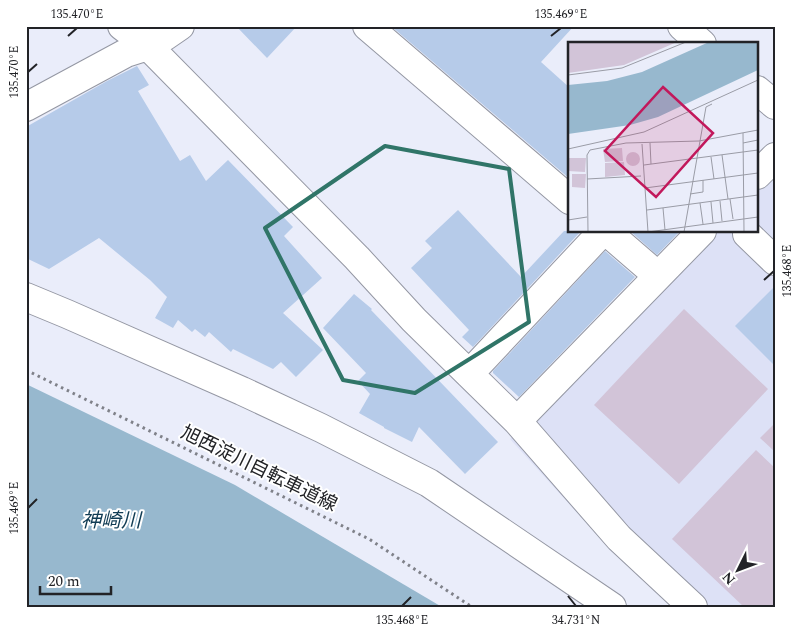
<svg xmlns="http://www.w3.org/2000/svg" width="801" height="633" viewBox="0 0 801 633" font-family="Spectral,'Noto Sans JP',serif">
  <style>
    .built { fill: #dde1f6 }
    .green { fill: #d2c4d8 }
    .water { fill: #97b8ce }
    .building { fill: #b6cbe9 }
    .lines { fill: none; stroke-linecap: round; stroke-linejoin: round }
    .minor-casing { stroke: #9497a3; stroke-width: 30 }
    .path { stroke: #7f8189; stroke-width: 3; stroke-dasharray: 2.5 4; stroke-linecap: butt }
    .minor { stroke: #fff; stroke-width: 28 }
    .marked { fill: none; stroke: #307568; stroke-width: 4; stroke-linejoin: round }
    .ticks { fill: none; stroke: #222327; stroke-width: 2 }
    .labels { text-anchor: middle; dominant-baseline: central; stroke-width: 4; stroke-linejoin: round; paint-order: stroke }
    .street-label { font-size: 19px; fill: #222327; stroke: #fff }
    .water-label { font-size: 20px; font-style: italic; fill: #113c54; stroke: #fff }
    .inset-road { fill: none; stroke: #9a9ca6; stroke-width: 1 }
    .view { fill: #c2185b; fill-opacity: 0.15; stroke: #c2185b; stroke-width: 2.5 }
    .inset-edge { fill: none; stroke: #222327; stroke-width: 2.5 }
    .neatline { fill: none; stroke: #222327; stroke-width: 2 }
    .ticks-label { font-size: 12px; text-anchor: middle; fill: #222327 }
  </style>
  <rect width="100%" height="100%" fill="#eaedfa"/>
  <!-- built -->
  <path class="built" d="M775,170v437h-99l-94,-89 -72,-79 204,-208h43v-43z"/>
  <!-- green -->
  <path class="green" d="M684,309l84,80 -89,95 -85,-79z
    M775,423v29l-15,-14z
    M756,450l19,18v139h-31l-72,-68z"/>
  <!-- water -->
  <path class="water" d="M26,384l209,101 207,122h-416z"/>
  <!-- building -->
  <path class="building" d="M236,26h61l-30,32z
    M391,26h183l-33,36 29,26v91z
    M137,66l12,19 -11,6 42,70 10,-6 16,26 22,-21 65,67 -9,9 38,42 -39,35 40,37 -27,27 -15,-15 -8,7 -40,-20 -2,3 -22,-20 -4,5 -10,-8 -3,3 -14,-12 -5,8 -18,-10 12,-21 -17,-17 -51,-42 -50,31 -23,-11v-131l81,-46z
    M458,210l63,67 43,-46h17l-108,116 -11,-10 7,-7 -58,-62 21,-20 -7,-7z
    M630,231h50l-23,24z
    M605,251l30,26 -116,120 -26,-24v-2z
    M775,286v80l-40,-40z
    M354,294l18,15 -1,1 127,132 -33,32 -46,-47 -7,15 -28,-14v-1l-25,-14 11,-19 -12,-13 8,-8 -43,-45z"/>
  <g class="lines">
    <defs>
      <path id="minor" d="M122,26l26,20 209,212 57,62 103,101 102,117 74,69
        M367,26l203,174
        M682,26l20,18
        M757,90l18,15
        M26,107l100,-54 22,-7 16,-9 16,-11
        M757,175l18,-18
        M606,231l52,45
        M747,234l28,27
        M26,297l41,17 175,77 79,37 108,55 183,124
        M469,374l134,-143
        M517,421l185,-190"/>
    </defs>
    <!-- minor casing -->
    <use href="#minor" class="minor-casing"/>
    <!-- path -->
    <path class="path" d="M26,370l343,169 103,68"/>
    <!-- minor -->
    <use href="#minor" class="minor"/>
  </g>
  <!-- marked area -->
  <path class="marked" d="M385,146l124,23 20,153 -114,71 -72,-13 -78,-152z"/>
  <!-- ticks -->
  <path class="ticks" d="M68,36l9,-8M551,36l10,-8M28,72l9,-8M764,280l10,-9M28,508l9,-9M568,596l8,10M402,606l9,-9"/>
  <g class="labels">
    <!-- street labels -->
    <g class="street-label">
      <text transform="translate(259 469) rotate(26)">旭西淀川自転車道線</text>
    </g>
    <!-- water labels -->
    <g class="water-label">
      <text x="111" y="521">神崎川</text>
    </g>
  </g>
  <!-- overview -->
  <g transform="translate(568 42)">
    <rect width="190" height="190" fill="#eaedfa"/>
    <path d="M0,0h109l-53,23 -56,8zM54,106l1,13 -18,1 -2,-13zM58 117a7 7 0 1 1 14 0a7 7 0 1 1-14 0ZM0,116h18l-1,14 -17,-1zM56,120l1,13 -20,2v-14zM4,132h14l-1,14 -13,-1z" fill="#d2c4d8"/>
    <path d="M141,0h49v28l-100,47 -28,8 -62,9v-49l39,-4 35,-9z" fill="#97b8ce"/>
    <path class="inset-road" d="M0,33l54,-7 64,-26M175,91l1,99M82,101l1,21M175,101l15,-3M74,102l6,88 110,-15M0,107l76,-17 114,-52M154,113l6,44M143,115l3,22M76,123l114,-15M19,137l54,-3M77,146l113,-15M122,152l13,-2v-12M162,157l3,20M152,159l2,20M143,160l2,21M132,161l3,21M95,166l2,22M79,168l111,-15M0,178l19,-3M20,190l-1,-77 3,-5 36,-7 73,-2 59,-11M116,190l22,-125 6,-3"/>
    <path class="view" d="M95,45l50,46 -57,64 -51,-46z"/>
    <rect width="190" height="190" class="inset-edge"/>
  </g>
  <!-- border -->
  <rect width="801" height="633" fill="none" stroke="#ffffff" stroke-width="55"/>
  <!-- north arrow -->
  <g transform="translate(738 570) rotate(228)" stroke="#ffffff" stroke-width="4" paint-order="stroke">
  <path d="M0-4L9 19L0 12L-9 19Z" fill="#222327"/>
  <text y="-8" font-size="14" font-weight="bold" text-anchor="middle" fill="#222327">N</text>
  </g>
  <!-- scale -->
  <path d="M40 586v8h71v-8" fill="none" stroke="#222327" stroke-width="2.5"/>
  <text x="48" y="586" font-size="15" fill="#222327" stroke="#ffffff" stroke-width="4" paint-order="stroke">20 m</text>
  <rect x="28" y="28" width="746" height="578" class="neatline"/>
  <g class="ticks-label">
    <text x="77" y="18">135.470°E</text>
    <text x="561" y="18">135.469°E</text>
    <text transform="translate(14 72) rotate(-90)" y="4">135.470°E</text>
    <text transform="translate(787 271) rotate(-90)" y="4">135.468°E</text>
    <text transform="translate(14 508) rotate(-90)" y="4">135.469°E</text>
    <text x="402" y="624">135.468°E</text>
    <text x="576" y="624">34.731°N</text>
  </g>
</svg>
